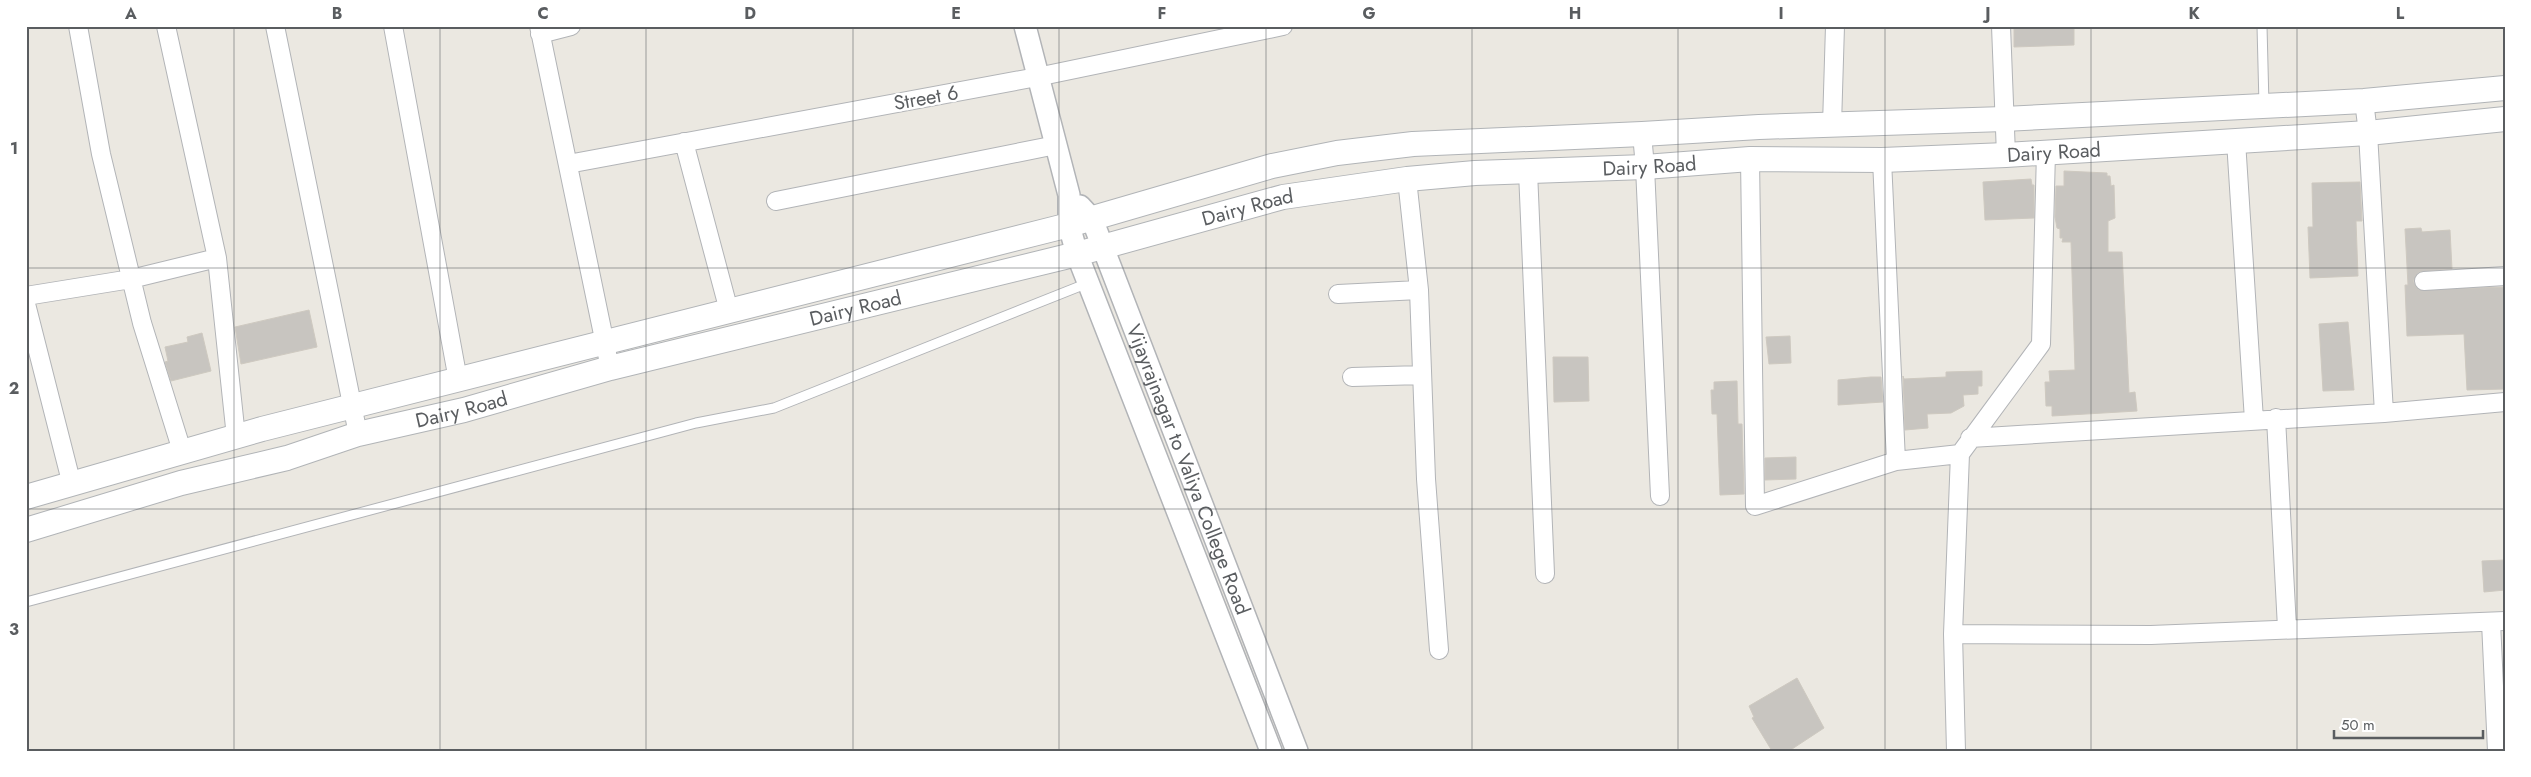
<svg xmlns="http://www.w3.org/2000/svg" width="2531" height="777" viewBox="0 0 2531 777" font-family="Jost,sans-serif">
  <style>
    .building { fill: #c8c5c0; stroke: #cec9c0 }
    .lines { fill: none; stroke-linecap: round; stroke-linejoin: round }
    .service-casing { stroke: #b2b4b7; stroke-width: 11 }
    .minor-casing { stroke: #b2b4b7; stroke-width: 20 }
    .tertiary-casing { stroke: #b2b4b7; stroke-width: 24 }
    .secondary-casing { stroke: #b1b4b7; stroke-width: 26 }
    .service { stroke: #fff; stroke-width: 9 }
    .minor { stroke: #fff; stroke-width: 18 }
    .tertiary { stroke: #fff; stroke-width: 21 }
    .secondary { stroke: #fff; stroke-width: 24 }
    .grid { fill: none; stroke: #5a5d60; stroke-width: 1; stroke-opacity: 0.55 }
    .labels { text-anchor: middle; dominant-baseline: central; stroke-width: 4.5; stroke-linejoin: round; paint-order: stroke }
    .street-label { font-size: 20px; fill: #5a5d60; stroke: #fff }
    .neatline { fill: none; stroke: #5a5d60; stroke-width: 2 }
    .grid-label { font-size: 16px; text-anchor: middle; font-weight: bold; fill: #5a5d60 }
  </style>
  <rect width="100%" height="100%" fill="#ebe8e1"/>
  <!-- building -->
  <path class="building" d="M2014,26h60v19l-60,2z
    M2064,171l43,2v3h3l1,10 3,-1 1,33 -7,3v31h14l7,141 6,-1 2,19 -85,5v-10h-6l-1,-24h5l-1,-11 26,-1 -4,-128h-9l1,-4h-3v-9l-3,-1 -2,-11 1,-31h8z
    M2031,179l1,6h2v33l-49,2 -2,-38z
    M2360,182l2,39h-6l2,55 -48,2 -2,-51h5l-1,-44z
    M2421,228l1,4 28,-2 2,39 -33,3 -6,9 6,9 86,-3v102l-38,1 -3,-56 -57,2 -2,-51h3l-3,-56z
    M309,310l8,37 -76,17 -6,-37z
    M2348,322l6,68 -31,1 -4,-67z
    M202,333l9,38 -40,10 -6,-19 3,-1 -3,-14 23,-5 -1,-5z
    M1790,336l1,27 -22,1 -3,-27z
    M1553,357h35l1,44 -35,1z
    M1982,371v15h-4v8l-15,1 1,11 -13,7 -24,1 1,14 -23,2 -2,-54 1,3 42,-2v-5z
    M1871,377h10l2,25 -45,3v-25z
    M1737,381l1,43h4l2,70 -24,1 -3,-81h-5l-1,-24h3v-8z
    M1796,457v22l-31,1v-22z
    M2505,560v30l-21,2 -2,-31z
    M1797,678l27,50 -35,23h-17l-20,-33 2,-1 -5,-11z"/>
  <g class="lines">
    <defs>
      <path id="service" d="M2262,26l2,79
        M26,602l670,-179 78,-15 314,-125"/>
      <path id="minor" d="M78,26l23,128 41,169 40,128
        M166,26l51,232 19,179
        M275,26l83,408
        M393,26l65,354
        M539,26l71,342
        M2001,26l5,129
        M540,34l31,-8
        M2364,101l4,32 16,280
        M1832,125l3,-99
        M1642,134l3,33 15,329
        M2236,141l18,279
        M684,142l45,169
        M1750,159l5,347 141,-45 64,-7
        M1882,160l14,301
        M568,164l469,-87 246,-51
        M1528,171l17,403
        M1407,179l12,111 7,189 13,171
        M776,201l280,-56
        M2424,281l81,-5
        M1338,294l81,-4
        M26,296l105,-17 86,-21
        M26,304l46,181
        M1352,377l70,-2
        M2276,418l11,210
        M1970,438l414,-25 121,-11
        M2491,622l6,129
        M1953,634l198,1 354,-14
        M1956,751l-3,-117 7,-180 81,-110 5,-192"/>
      <g id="tertiary">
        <path d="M1025,26l44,169v30l8,29 194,497"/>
        <path id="s1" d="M1080,206l12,13 205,532"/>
      </g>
      <g id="secondary">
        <path d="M26,497l236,-68 807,-204 203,-59 65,-13 76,-9 229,-10 117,-7 245,-8 360,-18 141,-13"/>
        <path id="s2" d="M26,530l155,-47 106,-25 71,-24 106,-24 146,-42 467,-114 206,-57 124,-18 68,-6 170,-6 105,-8 132,1 124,-5 362,-22 137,-14"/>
      </g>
    </defs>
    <!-- service casing -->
    <use href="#service" class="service-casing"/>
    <!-- minor casing -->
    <use href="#minor" class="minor-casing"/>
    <!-- tertiary casing -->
    <use href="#tertiary" class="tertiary-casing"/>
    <!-- secondary casing -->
    <use href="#secondary" class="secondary-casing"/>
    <!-- service -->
    <use href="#service" class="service"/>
    <!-- minor -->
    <use href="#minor" class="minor"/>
    <!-- tertiary -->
    <use href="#tertiary" class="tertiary"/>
    <!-- secondary -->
    <use href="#secondary" class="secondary"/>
  </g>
  <!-- grid -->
  <path class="grid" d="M234,26v725M440,26v725M646,26v725M853,26v725M1059,26v725M1266,26v725M1472,26v725M1678,26v725M1885,26v725M2091,26v725M2297,26v725M26,268h2479M26,509h2479"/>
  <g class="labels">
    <!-- street labels -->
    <g class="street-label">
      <text transform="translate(926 98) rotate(-10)">Street 6</text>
      <text stroke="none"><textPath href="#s2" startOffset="2074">Dairy Road</textPath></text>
      <text stroke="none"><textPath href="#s2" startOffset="1669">Dairy Road</textPath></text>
      <text stroke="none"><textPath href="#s2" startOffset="1264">Dairy Road</textPath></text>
      <text stroke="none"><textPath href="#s2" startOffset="859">Dairy Road</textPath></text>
      <text stroke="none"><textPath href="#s2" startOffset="452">Dairy Road</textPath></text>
      <text stroke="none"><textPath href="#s1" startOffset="286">Vijayrajnagar to Valiya College Road</textPath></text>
    </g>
  </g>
  <!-- border -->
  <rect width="2531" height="777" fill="none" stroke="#ffffff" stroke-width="55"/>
  <!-- scale -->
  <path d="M2334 730v8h149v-8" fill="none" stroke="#5a5d60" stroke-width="2.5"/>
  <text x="2341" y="730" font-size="15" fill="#5a5d60" stroke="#ffffff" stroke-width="4" paint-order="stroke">50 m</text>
  <rect x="28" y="28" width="2476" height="722" class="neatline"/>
  <g class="grid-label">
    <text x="131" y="19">A</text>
    <text x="337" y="19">B</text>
    <text x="543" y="19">C</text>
    <text x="750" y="19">D</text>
    <text x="956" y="19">E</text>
    <text x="1162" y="19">F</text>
    <text x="1369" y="19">G</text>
    <text x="1575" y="19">H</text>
    <text x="1781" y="19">I</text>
    <text x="1988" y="19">J</text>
    <text x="2194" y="19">K</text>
    <text x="2400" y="19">L</text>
    <text x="14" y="154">1</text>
    <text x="14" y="394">2</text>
    <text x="14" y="635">3</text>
  </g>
</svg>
